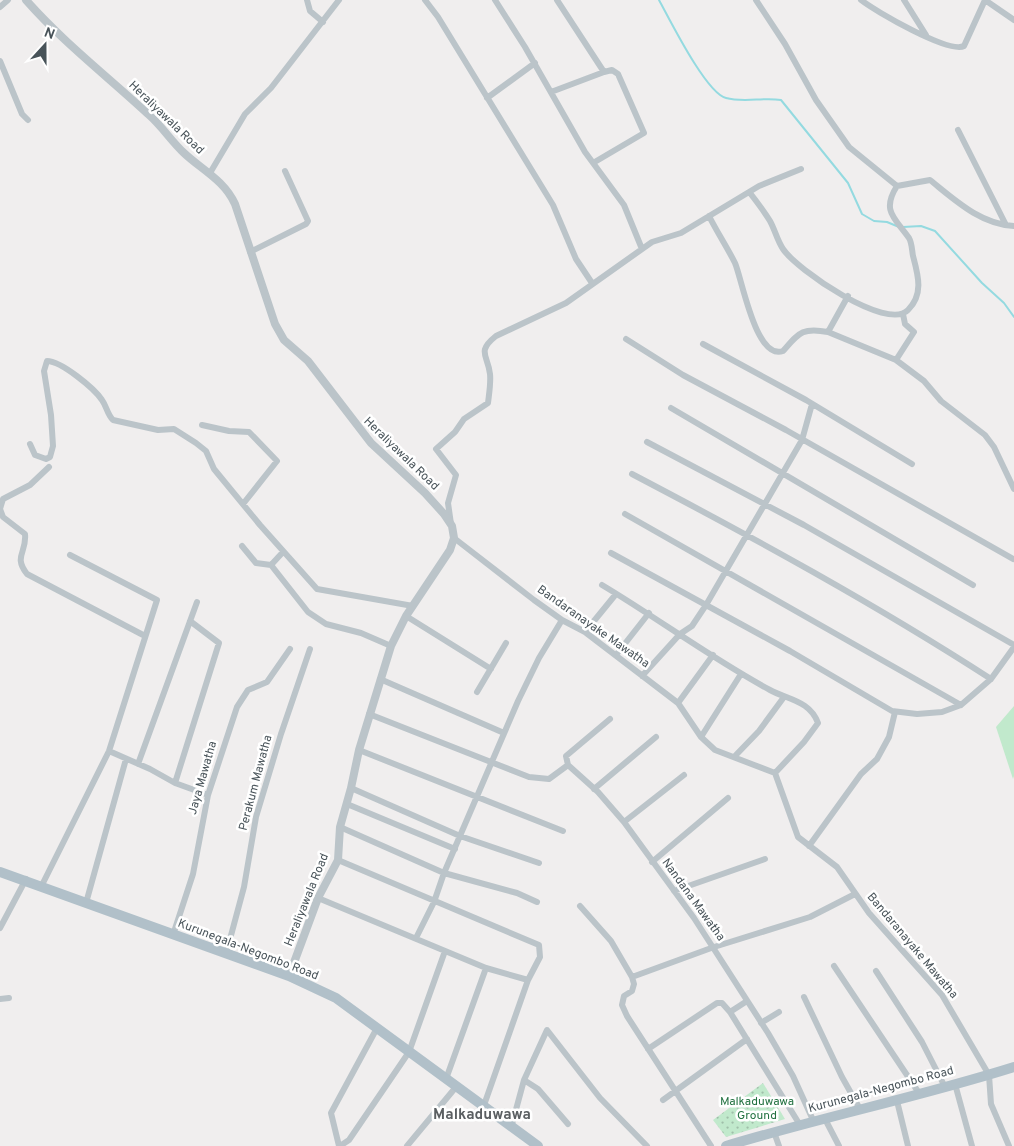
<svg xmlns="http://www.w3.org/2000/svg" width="1014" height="1146" viewBox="0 0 1014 1146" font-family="Overpass,sans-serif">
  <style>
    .grass { fill: #c1e9cc }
    .park { fill: url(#park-dots) }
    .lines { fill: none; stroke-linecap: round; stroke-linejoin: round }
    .stream { stroke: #94dae0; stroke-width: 2 }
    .minor { stroke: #bbc4c9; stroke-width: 6 }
    .tertiary { stroke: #bbc4c9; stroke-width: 8 }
    .primary { stroke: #b1c0c9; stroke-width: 10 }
    .labels { text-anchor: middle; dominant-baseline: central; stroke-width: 5; stroke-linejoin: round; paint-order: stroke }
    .street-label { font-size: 12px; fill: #485359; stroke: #fff }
    .park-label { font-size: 12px; fill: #227140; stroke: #fff }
    .quarter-label { font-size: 15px; font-weight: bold; fill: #5b5f62; stroke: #fff }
  </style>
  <defs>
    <pattern id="park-dots" width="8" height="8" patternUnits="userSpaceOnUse" patternTransform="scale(1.25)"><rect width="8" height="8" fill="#c1e9cc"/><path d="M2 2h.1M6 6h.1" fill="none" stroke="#9fbfa9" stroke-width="1.8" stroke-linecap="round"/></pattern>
  </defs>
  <rect width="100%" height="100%" fill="#f0eeee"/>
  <!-- grass -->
  <path class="grass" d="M1014,706v70l-1,3 -17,-52z"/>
  <!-- park -->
  <path class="park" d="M763,1083l22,36 -59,18 -13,-17z"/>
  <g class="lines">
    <!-- stream -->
    <path class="stream" d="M659,0c11,20 47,93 67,98 18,5 37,-1 55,2l67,83 14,31 12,7 13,1 12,5
      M903,227l18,-1 14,5 47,52 22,20 10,14"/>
    <!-- minor -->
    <path class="minor" d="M307,0l3,11 13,11
      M425,0l13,17 115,188 23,54 16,24
      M495,0l30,47 60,105 39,53 18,44
      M557,0l47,72 8,-2 6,4 26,59 -51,30
      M756,0l29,44 31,56 33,47 48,39
      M861,0c14,11 88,54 103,46l21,-46
      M904,0l22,35
      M985,0l29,20
      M0,7l8,-7
      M0,61l22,53 6,6
      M551,92l53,-20
      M487,98l48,-35
      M958,130l48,95
      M210,173l35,-59 26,-26 68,-88
      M897,186l33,-6c25,20 50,44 84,46
      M750,193c7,9 14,18 20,28 5,9 7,19 13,28 13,20 104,83 125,61 16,-16 10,-35 5,-54 -1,-5 -1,-13 -4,-18 -14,-20 -28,-27 -12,-52
      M709,216c8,16 18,31 26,47 7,16 21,98 48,88 16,-18 19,-24 45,-19l68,28 28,21 17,20 44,34 9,12 20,42
      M250,252l56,-28 2,-3 -23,-50
      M828,332l20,-36
      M626,339l57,36 103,55 227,129
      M703,344l103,56 106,64
      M896,360l18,-28 -9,-8 -2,-10
      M671,408l302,177
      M202,425l27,6 20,1 28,29 -34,43
      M647,442l157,83 210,120
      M30,444l5,11 11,4 4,-2 3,-11 -2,-31 -7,-44 3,-10c14,0 47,27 55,39 5,7 5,14 11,20l45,10 16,-1 22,14 10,8 8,18 46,56 57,64 96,17
      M632,474c122,64 243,130 359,205
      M0,509l3,8 22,17c2,19 -12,22 2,40l118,62
      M0,509l3,-10 27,-14 19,-18
      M625,514l336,191
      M451,524l-3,-21 8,-28 -20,-26 19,-17 9,-13 24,-16c1,-9 3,-20 2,-29 -2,-19 -14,-22 6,-38l70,-33 86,-61 29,-9 78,-47 42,-17
      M454,538l80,62 28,20 23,12 93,71 23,34 14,13 60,23 23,64 39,30 32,46 73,82 47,80 2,29 18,42
      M242,546l14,17 15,2 37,47 18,12 35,9 30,13
      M611,553l179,98 102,60 25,3 25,-2 19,-7 30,-26 23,-32
      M271,565l12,-13
      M602,585c57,34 110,74 168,105 19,10 40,11 48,33l-14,19 -29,31
      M406,616l85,53
      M190,621l29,22 -44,140 33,12
      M585,632l31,-38
      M616,655l33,-42
      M642,676l38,-42 12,-8 14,-21 96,-165 10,-36
      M380,679l124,54
      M477,692l29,-49
      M678,703l35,-48
      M369,714l160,63 20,2 19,-14
      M610,719l-44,37 2,9 30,27 26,30 70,96 74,115 25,43 20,44
      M701,737l40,-63
      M359,750l204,81
      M109,751l41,18 25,14
      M734,757l25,-26 25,-34
      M138,764l59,-162
      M351,788l109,48 79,27
      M594,789l62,-52
      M347,804l108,45
      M624,822l60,-47
      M340,827l104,46 73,20 20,9
      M809,846l52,-72 16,-15 12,-22 6,-25
      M338,860l201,85 1,12 -12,23
      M652,862l76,-64
      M42,885l67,-134 48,-151 -87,-45
      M674,891l91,-32
      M318,898l168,70 42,12 -45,128
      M86,903l40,-144
      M580,906l31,35 21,36
      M0,928l26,-49
      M173,935l20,-61 15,-79 29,-88 11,-17 19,-8 23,-33
      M416,938l18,-36 10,-29 74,-172 21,-43 23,-38
      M226,954l18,-67 12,-70 25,-83 29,-85
      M834,966l85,127
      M876,971l46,71 23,45
      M804,997l38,80 18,32
      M0,999l9,-1
      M730,1012l17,-11
      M761,1023l18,-11
      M648,1049l69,-46h5l8,9 70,113
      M446,1079l40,-111
      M524,1080l14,9 30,35
      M955,1084l17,62
      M663,1100l84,-61
      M897,1101l11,45
      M825,1119l14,27
      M511,1128l13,-48 23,-50 53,68 47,48
      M774,1132l5,14
      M339,1146l-8,-33 46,-85
      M340,1146l9,-6 60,-88 36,-101
      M407,1146l49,-59
      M711,1146l-84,-130 -5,-11 2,-9 8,-5 2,-7 -2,-7 82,-30 96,-30 45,-23"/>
    <!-- tertiary -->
    <path class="tertiary" d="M26,0c37,42 81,76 122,114 14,12 23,27 36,39 18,17 40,27 51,51l40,120 9,16 24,21 63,82 54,50 19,21 8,12 2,12 -4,12 -44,66 -15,30 -32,104 -8,38 -11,39 -2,33 -20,38 -29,78"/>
    <!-- primary -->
    <path class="primary" d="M0,872l289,104 47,22 202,148
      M726,1146c96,-29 193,-49 288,-79"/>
  </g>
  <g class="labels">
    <!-- street labels -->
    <g class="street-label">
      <text transform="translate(166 118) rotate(44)">Heraliyawala Road</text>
      <text transform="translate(401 454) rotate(44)">Heraliyawala Road</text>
      <text transform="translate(593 627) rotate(35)">Bandaranayake Mawatha</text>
      <text transform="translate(203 778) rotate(-74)">Jaya Mawatha</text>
      <text transform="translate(256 783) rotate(-75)">Perakum Mawatha</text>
      <text transform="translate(307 900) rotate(-68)">Heraliyawala Road</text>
      <text transform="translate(693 900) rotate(54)">Nandana Mawatha</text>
      <text transform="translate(912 946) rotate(50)">Bandaranayake Mawatha</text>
      <text transform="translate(248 950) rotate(21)">Kurunegala-Negombo Road</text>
      <text transform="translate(881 1090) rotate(-15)">Kurunegala-Negombo Road</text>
    </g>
    <!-- park labels -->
    <g class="park-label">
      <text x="757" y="1102">Malkaduwawa<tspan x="757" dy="14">Ground</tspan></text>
    </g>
    <!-- quarter labels -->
    <g class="quarter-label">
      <text x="482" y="1115">Malkaduwawa</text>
    </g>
  </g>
  <!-- north arrow -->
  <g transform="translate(45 45) rotate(21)" stroke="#ffffff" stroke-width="4" paint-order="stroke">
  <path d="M0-4L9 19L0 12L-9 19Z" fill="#485359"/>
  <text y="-8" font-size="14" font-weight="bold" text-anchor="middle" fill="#485359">N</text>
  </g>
</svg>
